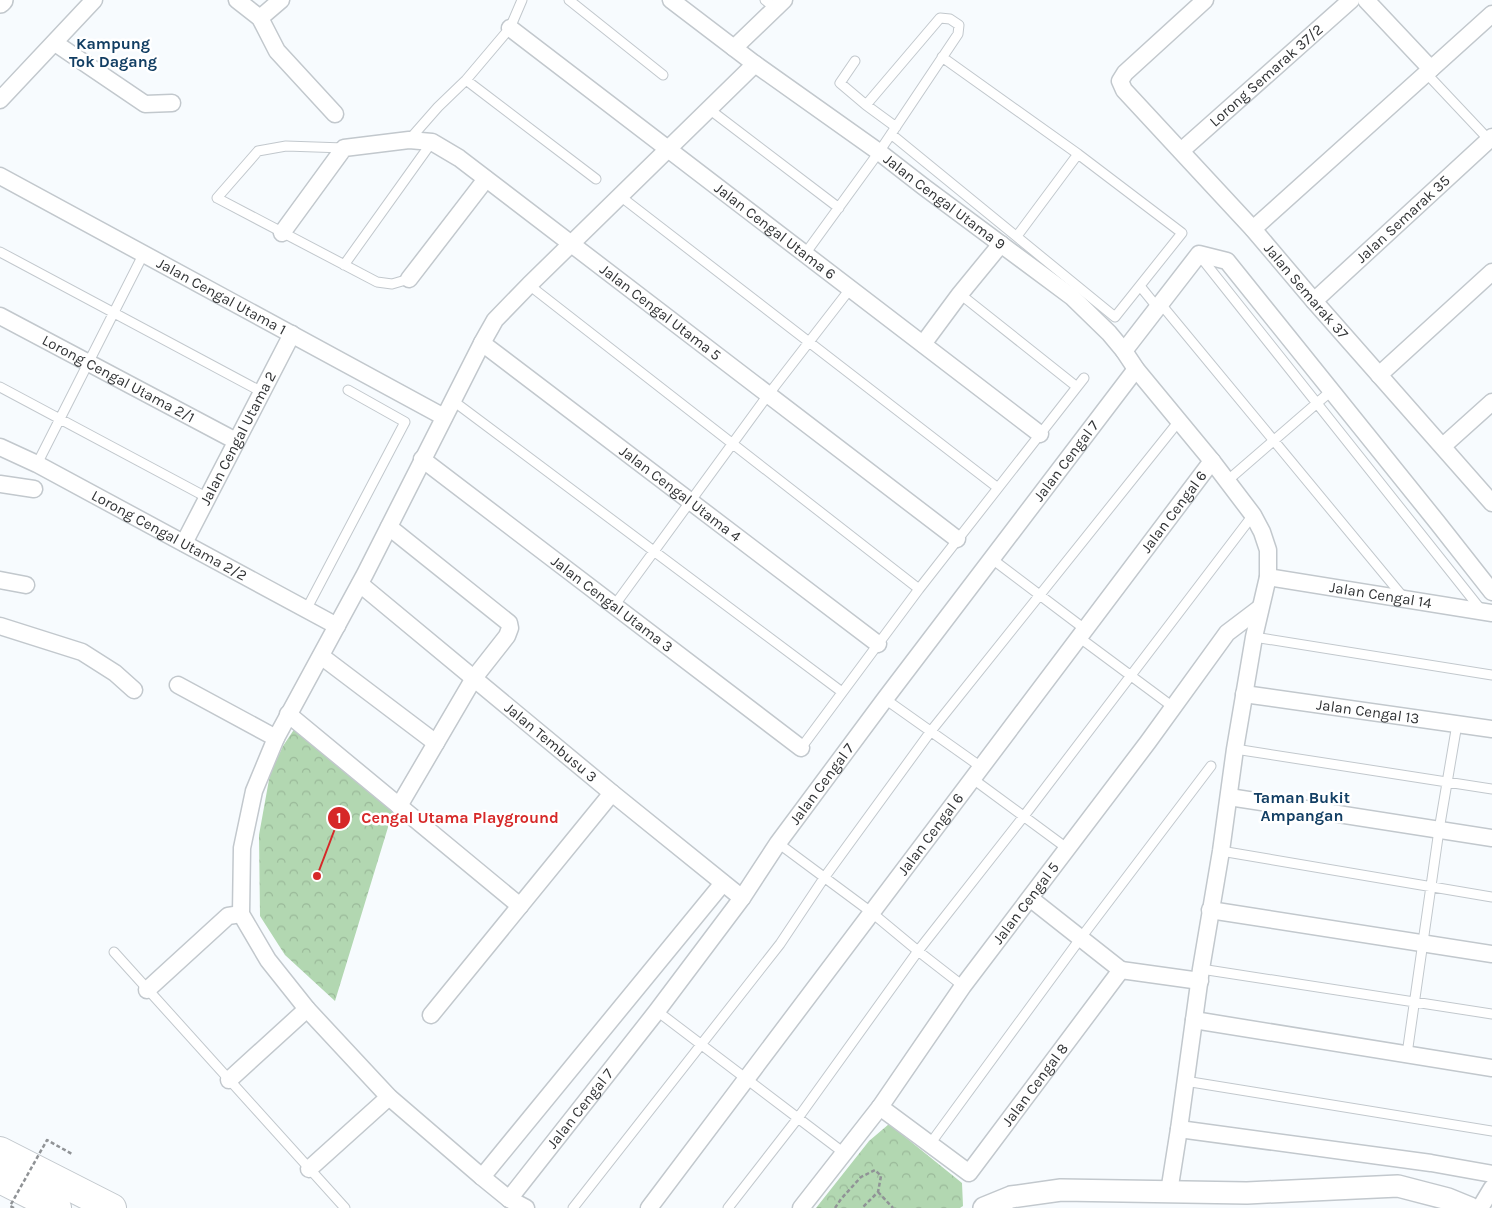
<svg xmlns="http://www.w3.org/2000/svg" width="1492" height="1208" viewBox="0 0 1492 1208" font-family="Karla,sans-serif">
  <style>
    .park { fill: url(#park-crowns) }
    .pitch { fill: #b2d7b1 }
    .lines { fill: none; stroke-linecap: round; stroke-linejoin: round }
    .service-casing { stroke: #c2c8cd; stroke-width: 11 }
    .minor-casing { stroke: #c2c8cd; stroke-width: 19 }
    .tertiary-casing { stroke: #c2c8cd; stroke-width: 24 }
    .trunk-casing { stroke: #c2c8cd; stroke-width: 30 }
    .path { stroke: #909396; stroke-width: 2.5; stroke-dasharray: 4 2.5; stroke-linecap: butt }
    .service { stroke: #fff; stroke-width: 9 }
    .minor { stroke: #fff; stroke-width: 16 }
    .tertiary { stroke: #fff; stroke-width: 21 }
    .trunk { stroke: #fff; stroke-width: 28 }
    .path-bridge { stroke: #909396; stroke-width: 2.5; stroke-dasharray: 4 2.5; stroke-linecap: butt }
    .labels { text-anchor: middle; dominant-baseline: central; stroke-width: 5; stroke-linejoin: round; paint-order: stroke }
    .street-label { font-size: 15px; fill: #313335; stroke: #fff }
    .neighbourhood-label { font-size: 16px; font-weight: bold; fill: #123e63; stroke: #fff }
    .leader { fill: none; stroke: #d62828; stroke-width: 2 }
    .callout-dot { fill: #d62828; stroke: #fff; stroke-width: 2 }
    .mark-label { font-size: 15px; text-anchor: middle; font-weight: bold; fill: #fff }
    .callout-label { font-size: 16px; text-anchor: middle; font-weight: bold; fill: #d62828; stroke: #fff; stroke-width: 5; stroke-linejoin: round; paint-order: stroke }
  </style>
  <defs>
    <pattern id="park-crowns" width="20" height="18" patternUnits="userSpaceOnUse" patternTransform="scale(1.25)"><rect width="20" height="18" fill="#b2d7b1"/><path d="M2 6a3 3 0 1 1 6 0M12 15a3 3 0 1 1 6 0" fill="none" stroke="#9ab999"/></pattern>
  </defs>
  <rect width="100%" height="100%" fill="#f7fbfe"/>
  <!-- park -->
  <path class="park" d="M295,728l98,83 -58,190 -50,-46 -25,-39 -1,-81 11,-61 13,-28z
    M889,1124l73,59 1,23 -3,2h-144l53,-67z"/>
  <!-- pitch -->
  <path class="pitch" d="M877,1196l11,12h-23z"/>
  <g class="lines">
    <defs>
      <path id="service" d="M569,0l94,75
        M765,0l10,8
        M855,61l-15,22 26,22 30,22
        M1426,73l65,69
        M466,80l130,99
        M709,109l130,99
        M891,134l224,183 67,-84 -104,-79 -136,-97
        M409,140l29,-33 28,-27 44,-52 12,-28
        M344,148l-58,-2 -28,5 -41,47 160,84 15,2 17,-5
        M620,196l378,292
        M1017,236l61,-82
        M0,252l262,140
        M805,254l74,-102 79,-118 1,-9 -9,-6 -10,-1 -74,87
        M1199,255l283,356
        M344,265l88,-123
        M529,285l390,304
        M1140,286l17,21
        M960,294l117,93
        M1160,303l244,295
        M0,387l208,111
        M452,400l390,292
        M37,464l107,-211
        M1227,481l104,-90
        M992,559l94,71
        M614,606l154,-211 82,-106
        M306,610l99,-188 -57,-32
        M1254,637l238,38
        M1080,638l93,69
        M885,699l96,68
        M801,748l118,-159 165,-211
        M1235,749l257,40
        M973,779l95,70
        M778,843l93,69 47,39 45,35
        M1221,851l271,46
        M114,952l231,256
        M1201,969l291,45
        M657,1011l187,142
        M1407,1054l32,-224 18,-106
        M1185,1081l307,50
        M930,1144l150,-205 131,-173
        M573,1208l207,-264 44,-66 107,-147 248,-310
        M728,1208l70,-90 120,-167 106,-135 229,-301"/>
      <g id="minor">
        <path d="M237,0l23,18 17,33 58,63"/>
        <path id="s1" d="M671,0l84,64 124,88 45,35 148,110 37,36 15,18 12,18 76,92 41,54 9,17 6,18v27l-14,60 -19,112 -14,102 -20,118 -22,160 -10,63"/>
        <path id="s2" d="M1205,0l-80,73 -5,8 4,9 129,139 61,72 178,202"/>
        <path d="M1366,0l65,69 61,-55"/>
        <path d="M260,18l21,-18"/>
        <path id="s3" d="M510,28l530,406"/>
        <path d="M55,43l90,61 27,-1"/>
        <path d="M734,48l50,-48"/>
        <path d="M0,100l94,-100"/>
        <path id="s4" d="M1181,151l170,-151"/>
        <path id="s5" d="M0,176l444,241"/>
        <path d="M1253,229l178,-160"/>
        <path id="s6" d="M282,233l62,-85 65,-8 23,2 27,16 498,381"/>
        <path d="M409,279l77,-100"/>
        <path id="s7" d="M1314,301l178,-164"/>
        <path id="s8" d="M0,316l236,125"/>
        <path id="s9" d="M482,343l396,301"/>
        <path d="M923,344l37,-50 41,-50"/>
        <path d="M1124,351l75,-97 28,7 210,261 55,70"/>
        <path d="M1379,375l113,-103"/>
        <path d="M1443,446l49,-44"/>
        <path id="s10" d="M0,447l37,17 300,162"/>
        <path id="s11" d="M422,459l379,289"/>
        <path d="M0,484l34,5"/>
        <path d="M389,527l120,96 1,5 -3,8 -33,42 -75,128"/>
        <path id="s12" d="M184,543l108,-209"/>
        <path id="s13" d="M1268,577l224,36"/>
        <path d="M0,580l26,5"/>
        <path id="s14" d="M360,584l252,209 130,105"/>
        <path d="M0,626l82,26 33,21 19,17"/>
        <path d="M321,656l115,87"/>
        <path d="M178,685l98,53"/>
        <path id="s15" d="M1244,694l248,35"/>
        <path d="M288,714l232,192"/>
        <path d="M1229,797l263,41"/>
        <path d="M1031,899l90,71"/>
        <path d="M1210,910l282,44"/>
        <path d="M147,990l81,-74 13,-2"/>
        <path d="M431,1015l181,-222"/>
        <path d="M1194,1020l298,48"/>
        <path d="M229,1080l78,-71"/>
        <path id="s16" d="M880,1107l89,66 152,-203 79,11"/>
        <path d="M1179,1129l252,34 61,11"/>
        <path d="M309,1169l80,-72"/>
        <path d="M482,1177l241,-294"/>
        <path id="s17" d="M509,1199l148,-188 85,-113 36,-55 107,-144 251,-330"/>
        <path d="M526,1208l-17,-9 -27,-22 -93,-80 -82,-88 -39,-49 -27,-46 1,-66 12,-57 22,-53 89,-164 117,-231 13,-23 34,-35 226,-221"/>
        <path id="s18" d="M649,1208l563,-747"/>
        <path id="s19" d="M801,1208l79,-101 83,-121 185,-244 79,-109 33,-25"/>
        <path d="M1480,1208l12,-20"/>
      </g>
      <path id="tertiary" d="M0,2l2,-2
        M984,1208l27,-11 50,-7 186,3 151,-7 50,13 22,9"/>
      <path id="trunk" d="M0,1151l112,57
        M0,1179l57,29"/>
    </defs>
    <!-- service casing -->
    <use href="#service" class="service-casing"/>
    <!-- minor casing -->
    <use href="#minor" class="minor-casing"/>
    <!-- tertiary casing -->
    <use href="#tertiary" class="tertiary-casing"/>
    <!-- trunk casing -->
    <use href="#trunk" class="trunk-casing"/>
    <!-- path -->
    <path class="path" d="M878,1192l15,16
      M835,1208l6,-9 20,-22 14,-7 6,6 -3,16 -16,16"/>
    <!-- service -->
    <use href="#service" class="service"/>
    <!-- minor -->
    <use href="#minor" class="minor"/>
    <!-- tertiary -->
    <use href="#tertiary" class="tertiary"/>
    <!-- trunk -->
    <use href="#trunk" class="trunk"/>
    <!-- path-bridge -->
    <path class="path-bridge" d="M14,1208l-4,-2 37,-66 25,14"/>
  </g>
  <g class="labels">
    <!-- street labels -->
    <g class="street-label">
      <text stroke="none"><textPath href="#s4" startOffset="114">Lorong Semarak 37/2</textPath></text>
      <text stroke="none"><textPath href="#s1" startOffset="340">Jalan Cengal Utama 9</textPath></text>
      <text stroke="none"><textPath href="#s7" startOffset="121">Jalan Semarak 35</textPath></text>
      <text stroke="none"><textPath href="#s3" startOffset="334">Jalan Cengal Utama 6</textPath></text>
      <text stroke="none"><textPath href="#s2" startOffset="399">Jalan Semarak 37</textPath></text>
      <text stroke="none"><textPath href="#s5" startOffset="252">Jalan Cengal Utama 1</textPath></text>
      <text stroke="none"><textPath href="#s6" startOffset="479">Jalan Cengal Utama 5</textPath></text>
      <text stroke="none"><textPath href="#s8" startOffset="134">Lorong Cengal Utama 2/1</textPath></text>
      <text stroke="none"><textPath href="#s12" startOffset="118">Jalan Cengal Utama 2</textPath></text>
      <text stroke="none"><textPath href="#s17" startOffset="925">Jalan Cengal 7</textPath></text>
      <text stroke="none"><textPath href="#s9" startOffset="249">Jalan Cengal Utama 4</textPath></text>
      <text stroke="none"><textPath href="#s18" startOffset="872">Jalan Cengal 6</textPath></text>
      <text stroke="none"><textPath href="#s10" startOffset="191">Lorong Cengal Utama 2/2</textPath></text>
      <text stroke="none"><textPath href="#s13" startOffset="114">Jalan Cengal 14</textPath></text>
      <text stroke="none"><textPath href="#s11" startOffset="239">Jalan Cengal Utama 3</textPath></text>
      <text stroke="none"><textPath href="#s15" startOffset="125">Jalan Cengal 13</textPath></text>
      <text stroke="none"><textPath href="#s14" startOffset="248">Jalan Tembusu 3</textPath></text>
      <text stroke="none"><textPath href="#s17" startOffset="520">Jalan Cengal 7</textPath></text>
      <text stroke="none"><textPath href="#s18" startOffset="468">Jalan Cengal 6</textPath></text>
      <text stroke="none"><textPath href="#s19" startOffset="379">Jalan Cengal 5</textPath></text>
      <text stroke="none"><textPath href="#s16" startOffset="221">Jalan Cengal 8</textPath></text>
      <text stroke="none"><textPath href="#s17" startOffset="115">Jalan Cengal 7</textPath></text>
    </g>
    <!-- neighbourhood labels -->
    <g class="neighbourhood-label">
      <text x="113" y="43">Kampung<tspan x="113" dy="18">Tok Dagang</tspan></text>
      <text x="1302" y="797">Taman Bukit<tspan x="1302" dy="18">Ampangan</tspan></text>
    </g>
  </g>
  <!-- callouts -->
  <path class="leader" d="M317 876L339 818"/>
  <g class="callout-dot">
    <circle cx="317" cy="876" r="5"/>
    <circle cx="339" cy="818" r="12"/>
  </g>
  <g class="mark-label">
    <text x="339" y="823">1</text>
  </g>
  <g class="callout-label">
    <text x="460" y="823">Cengal Utama Playground</text>
  </g>
</svg>
